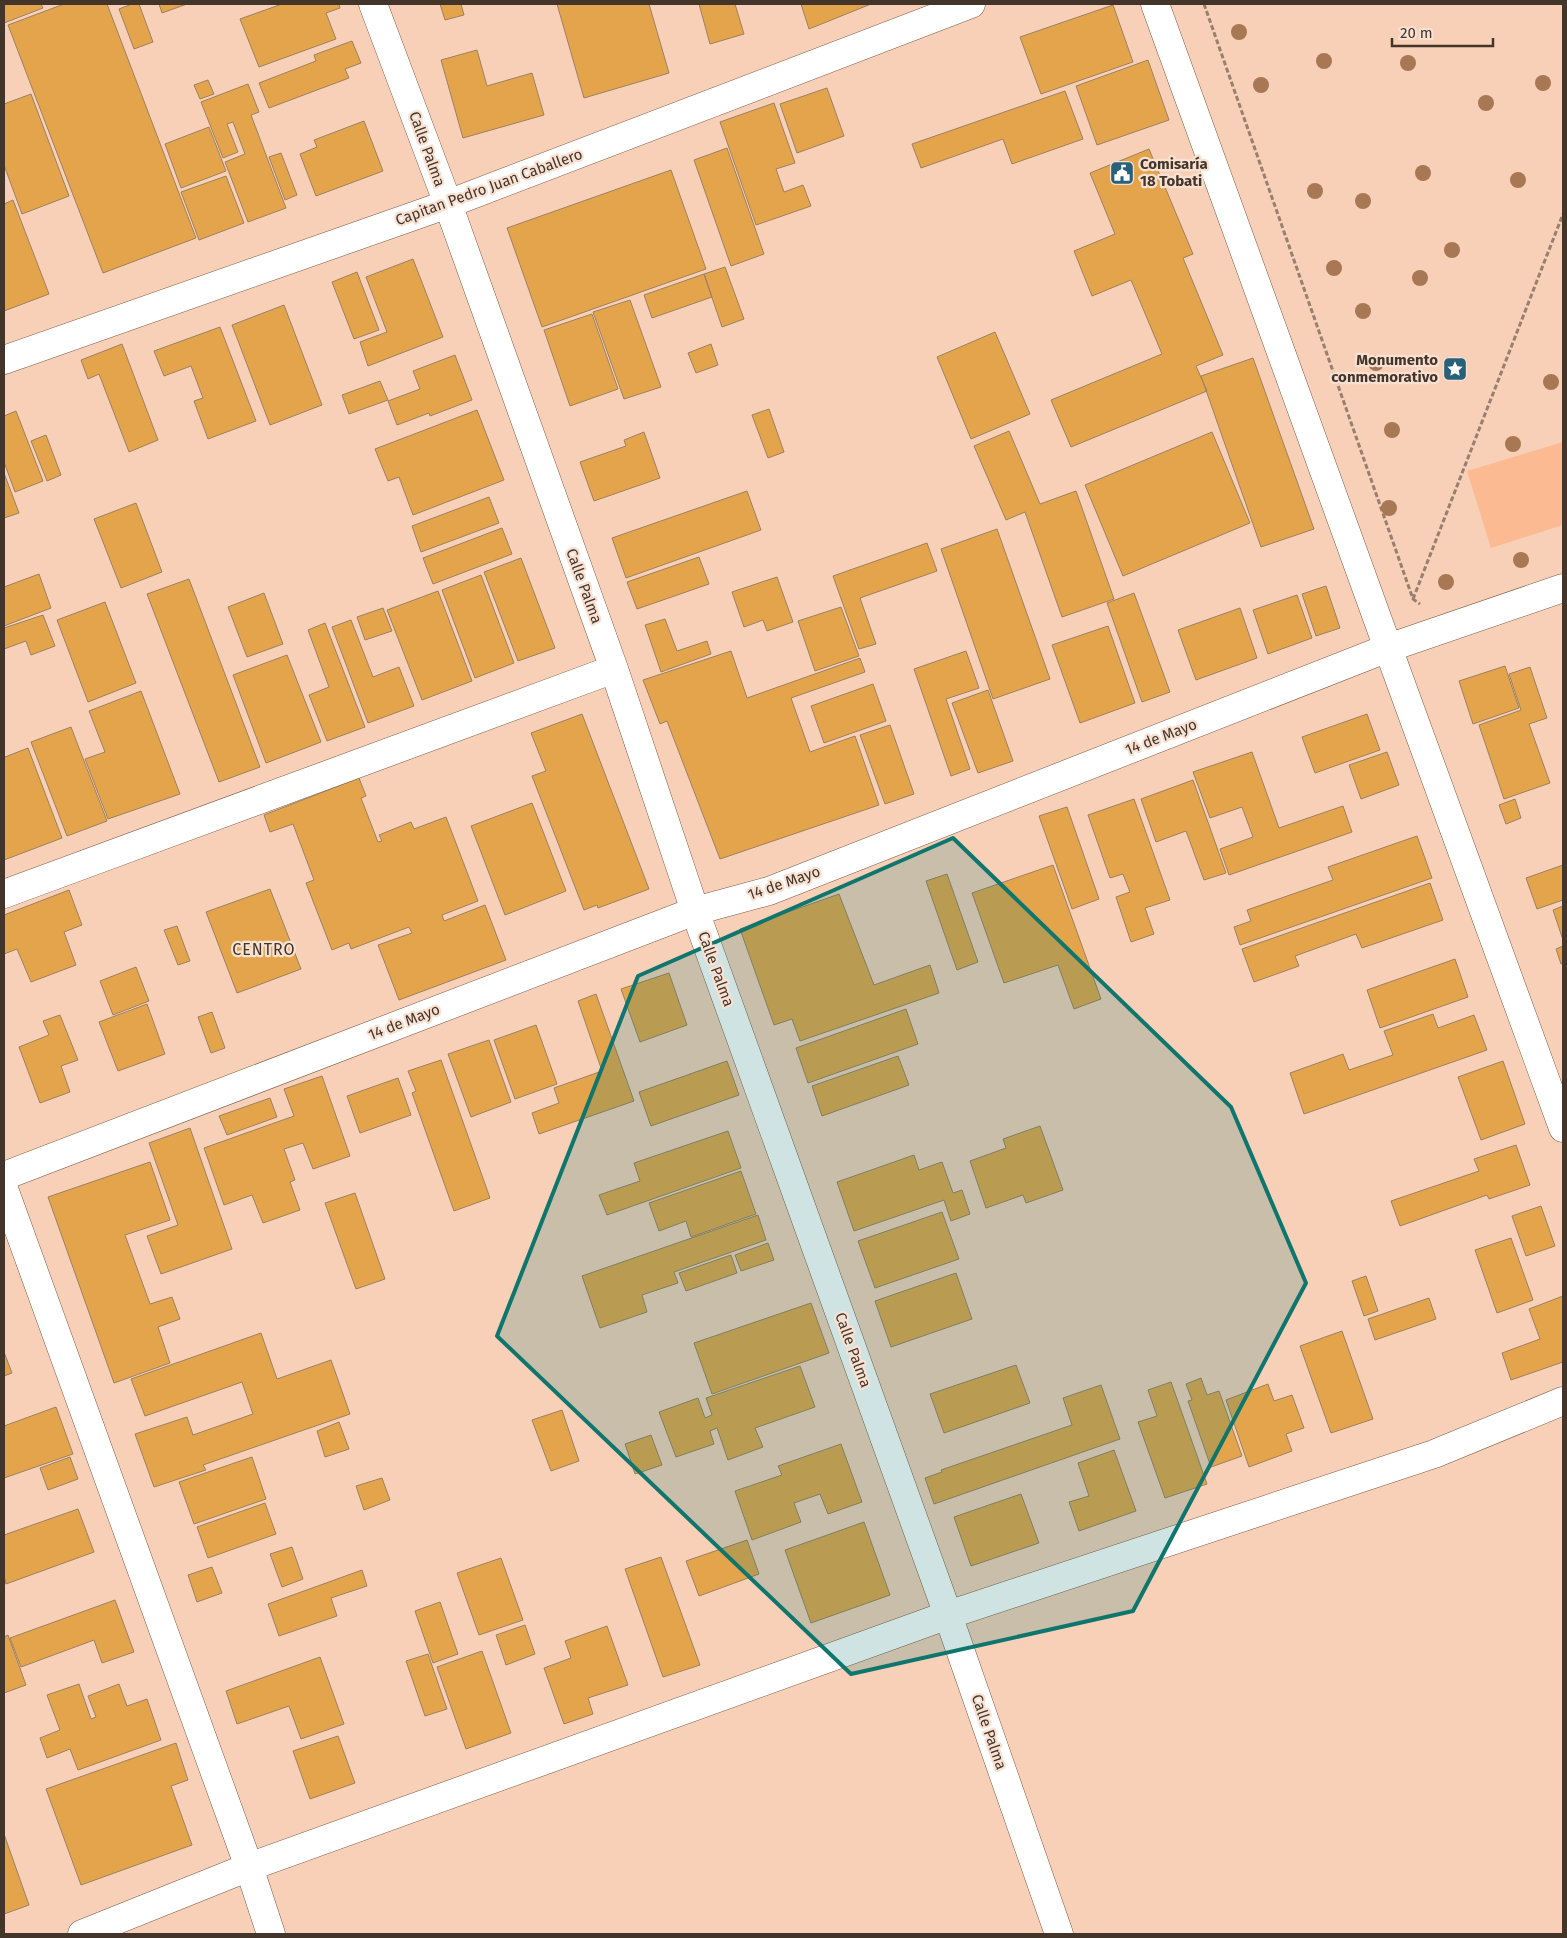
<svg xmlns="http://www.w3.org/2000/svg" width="1567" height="1938" viewBox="0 0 1567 1938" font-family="'Fira Sans',sans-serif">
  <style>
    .green { fill: #fbba91 }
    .building { fill: #e4a44c; stroke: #9b8160 }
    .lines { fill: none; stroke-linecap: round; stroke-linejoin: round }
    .minor-casing { stroke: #7c5a44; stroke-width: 29 }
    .tertiary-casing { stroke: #7c5a44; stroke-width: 29 }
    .primary-casing { stroke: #7c5a44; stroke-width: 29 }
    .path { stroke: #997f6e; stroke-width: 3; stroke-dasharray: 5 2.5; stroke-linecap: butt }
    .minor { stroke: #fff; stroke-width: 28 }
    .tertiary { stroke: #fff; stroke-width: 28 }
    .primary { stroke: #fff; stroke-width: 28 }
    .tree { fill: #a87753 }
    .marked { fill: #0f766e; fill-opacity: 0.2; stroke: #0f766e; stroke-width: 4; stroke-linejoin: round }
    .labels { text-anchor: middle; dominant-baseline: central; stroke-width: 4.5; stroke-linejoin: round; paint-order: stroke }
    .street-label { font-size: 15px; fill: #44352b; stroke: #f9e1d2 }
    .poi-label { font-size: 15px; font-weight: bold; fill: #44352b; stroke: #f9e1d2; text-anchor: start }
    .neighbourhood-label { font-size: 16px; letter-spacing: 1px; fill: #44352b; stroke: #f9e1d2 }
  </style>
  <rect width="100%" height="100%" fill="#f8d0b8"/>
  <!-- green -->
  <path class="green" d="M1563,442v83l-72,23 -24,-77z"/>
  <!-- building -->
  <path class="building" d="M4,4h37l2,4 -39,15z
    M64,4h43l89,234 -93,35 -95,-248z
    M132,4h7l14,38 -19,7 -15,-40z
    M159,4h28l-25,9z
    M282,4h57l1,4 -14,5 10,26 -77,28 -19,-48z
    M440,4h21l3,11 -19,5z
    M557,4h92l20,69 -85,25z
    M699,4h36l9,30 -34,10z
    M801,4h70l-62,25z
    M1113,5l20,57 -92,32 -21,-57z
    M352,41l9,22 -16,6 4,9 -80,30 -10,-25 57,-22 -2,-6z
    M477,50l10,36 45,-13 12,42 -81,23 -22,-78z
    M1148,60l21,60 -72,25 -21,-59z
    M208,80l6,14 -14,5 -6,-14z
    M248,84l11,28 -8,3 35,93 -38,14 -23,-60 20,-8 -12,-32 -6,2 11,28 -15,6 -22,-56z
    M827,88l17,48 -47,17 -17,-49z
    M1065,91l18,48 -71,25 -9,-25 -82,29 -9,-24z
    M31,94l38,102 -47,18 -18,-49v-61z
    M774,103l21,60 -19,6 8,23 19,-7 8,21 -55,19 -36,-103z
    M364,121l19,50 -67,25 -16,-42 17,-7 -3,-7z
    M209,127l17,44 -45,17 -16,-44z
    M727,148l37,106 -33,12 -37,-106z
    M1149,149l44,105 -10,4 40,97 -27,11 11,25 -136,56 -20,-47 111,-46 -31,-74 -39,16 -18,-45 41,-17 -25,-61z
    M281,153l16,42 -12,5 -16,-43z
    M671,170l35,99 -164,58 -35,-99z
    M226,176l18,47 -45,17 -18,-48z
    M13,200l36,94 -45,17v-107z
    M413,259l30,78 -75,29 -8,-24 27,-10 -21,-55z
    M725,267l19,52 -22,8 -18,-53z
    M357,272l22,58 -25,9 -22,-57z
    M704,274l8,23 -60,21 -8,-23z
    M630,300l31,87 -37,12 -31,-87z
    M284,305l38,100 -52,20 -38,-100z
    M592,314l26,75 -48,17 -26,-76z
    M220,327l36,94 -48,18 -14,-38 9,-3 -12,-32 -27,10 -10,-25z
    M995,332l35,82 -59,25 -34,-82z
    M122,344l36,96 -29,12 -30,-78 -11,5 -7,-19z
    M711,344l7,21 -22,8 -8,-20z
    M455,355l17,45 -42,16 -1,-3 -32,12 -9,-24 32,-12 -7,-18z
    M1253,358l61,171 -53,18 -60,-171z
    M380,381l8,19 -39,14 -7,-19z
    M769,409l15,43 -16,6 -16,-43z
    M477,410l27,70 -91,35 -14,-38 -11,4 -13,-32z
    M16,411l27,70 -28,11 -11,-30v-46z
    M1009,431l31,73 36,-13 38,108 -52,18 -37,-105 -19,8 -32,-74z
    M644,432l16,46 -66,23 -14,-39 46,-16 -2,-6z
    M1212,432l38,91 -127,53 -38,-91z
    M46,435l15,40 -14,6 -16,-40z
    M4,473l15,40 -15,5z
    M747,491l14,39 -135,48 -14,-40z
    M489,497l10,26 -78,29 -9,-26z
    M136,503l26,69 -41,16 -27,-69z
    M502,528l10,26 -79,30 -10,-26z
    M997,529l53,150 -57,20 -52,-150z
    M927,543l10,28 -77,27 16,46 -17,5 -26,-73z
    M699,557l10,27 -72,25 -10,-27z
    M521,558l34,90 -37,13 -34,-89z
    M39,574l12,34 -47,18v-39z
    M481,575l33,88 -39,15 -33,-88z
    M777,577l16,45 -26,9 -4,-11 -19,7 -12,-35z
    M189,579l71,188 -41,15 -72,-188z
    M1326,586l14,42 -24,8 -14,-42z
    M438,591l34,90 -50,19 -35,-90z
    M264,593l19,51 -36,13 -19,-50z
    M1134,593l36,99 -28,10 -35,-99z
    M1297,595l15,43 -44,16 -15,-44z
    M105,602l31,81 -48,19 -31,-82z
    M841,607l18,49 -44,15 -17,-50z
    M383,608l9,23 -27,9 -8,-23z
    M1240,608l17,50 -61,22 -18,-50z
    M43,615l12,31 -24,9 -5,-14 -22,8v-21z
    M665,619l12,32 30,-10 4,13 -50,18 -16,-47z
    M351,620l22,57 26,-10 15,39 -46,17 -36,-96z
    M325,623l40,104 -38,14 -18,-46 20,-8 -21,-57z
    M1108,626l27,77 -55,20 -28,-78z
    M731,651l16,47 113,-40 5,14 -74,26 19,54 45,-16 24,69 -159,54 -53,-138 -7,3 -17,-44z
    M966,651l13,37 -33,11 24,70 -19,7 -37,-107z
    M287,655l34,87 -55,21 -33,-88z
    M1505,666l14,42 -46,16 -14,-43z
    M1530,667l17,51 -18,6 21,59 -46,16 -25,-74 42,-15 -12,-36z
    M873,684l13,37 -62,22 -13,-37z
    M988,690l25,71 -35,12 -26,-70z
    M141,691l39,103 -72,25 -23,-60 20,-7 -16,-41z
    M582,714l67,175 -51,19 -1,-3 -13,5 -52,-134 14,-5 -15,-38z
    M1367,714l13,36 -65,23 -13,-36z
    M890,725l24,69 -29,10 -25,-69z
    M71,727l36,94 -40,15 -36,-94z
    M28,748l34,90 -58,22v-106l1,3z
    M1252,752l27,76 64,-22 9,26 -123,43 -9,-26 33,-12 -11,-30 -32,11 -17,-46z
    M1387,752l12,33 -38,14 -12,-34z
    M359,778l7,18 -5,2 17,44 4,-1 -3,-6 32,-13 3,7 32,-12 32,84 -36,14 2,6 41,-16 21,55 -107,40 -21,-55 34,-12 -3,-6 -58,22 -2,-6 -17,7 -26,-67 8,-3 -21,-56 -23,8 -6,-17z
    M1193,780l33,93 -22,7 -18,-49 -30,11 -15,-43z
    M1134,799l36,101 -25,8 9,26 -23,8 -15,-45 14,-5 -7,-18 -13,4 -22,-63z
    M1515,799l6,19 -15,6 -7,-19z
    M532,803l34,88 -61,24 -34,-89z
    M1067,807l32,92 -27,10 -33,-93z
    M1417,836l15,42 -192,67 -6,-18 17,-6 -4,-11 86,-30 -5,-13z
    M1053,865l48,134 -27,10 -16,-44 -54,18 -32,-90z
    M1563,865v35l-26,9 -11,-31z
    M947,874l31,88 -21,8 -31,-89z
    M1430,883l13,37 -81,28 -6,-14 -61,22 4,10 -45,16 -12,-33z
    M270,889l31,80 -64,24 -31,-81z
    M69,890l13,35 -18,7 12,33 -45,17 -14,-33 -13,5v-39z
    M839,894l35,91 56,-20 9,28 -139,48 -8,-22 -18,6 -34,-96z
    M1563,906v34l-10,-30z
    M177,926l13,35 -12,4 -14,-35z
    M1563,946v17l-2,1 -5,-15z
    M1455,959l13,38 -88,31 -13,-38z
    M136,967l13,34 -36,14 -13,-34z
    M669,973l18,52 -47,17 -19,-53z
    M596,994l38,107 -95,33 -7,-21 27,-10 -5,-15 48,-17 -24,-70z
    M147,1004l18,50 -47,17 -19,-49z
    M906,1009l12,35 -110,39 -12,-35z
    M212,1012l13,36 -14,5 -13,-36z
    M1433,1014l5,14 36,-13 13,35 -183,64 -14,-41 53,-19 6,16 44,-15 -9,-24z
    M60,1015l18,45 -17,6 9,26 -30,11 -21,-56 30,-12 -6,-14z
    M536,1025l21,59 -42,15 -21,-59z
    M489,1040l22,62 -40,15 -23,-63z
    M898,1056l11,29 -87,31 -10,-30z
    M441,1060l49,138 -36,13 -42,-118 4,-2 -8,-20z
    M727,1061l12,34 -88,31 -12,-34z
    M1503,1061l22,63 -44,16 -23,-63z
    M322,1076l28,80 -37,13 -10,-26 -19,6 11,31 -5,2 10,28 -37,13 -11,-28 -28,10 -20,-57 90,-32 -10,-27z
    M398,1078l13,37 -51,18 -13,-37z
    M270,1098l7,19 -50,18 -8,-19z
    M1040,1126l23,64 -37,13 -3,-8 -37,13 -16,-47 36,-13 -3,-9z
    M190,1128l42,121 -71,25 -14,-38 31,-11 -29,-82z
    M728,1131l13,37 -134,47 -8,-20 41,-14 -6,-18z
    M1516,1145l14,40 -41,14 -2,-4 -87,31 -9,-25 88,-30 -5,-12z
    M914,1155l5,15 23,-8 11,31 9,-3 8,24 -19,7 -7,-21 -90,31 -17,-49z
    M150,1162l20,58 -45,15 25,69 22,-7 8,22 -22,8 12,36 -56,20 -66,-186z
    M741,1171l15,43 -65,23 -5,-16 -27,10 -10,-28z
    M355,1193l30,86 -29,10 -31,-86z
    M1541,1206l14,40 -29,10 -14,-40z
    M942,1212l17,47 -84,29 -17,-47z
    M758,1215l8,25 -92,32 4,11 -36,12 5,17 -47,16 -18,-52z
    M1511,1238l22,62 -36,13 -22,-63z
    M768,1243l6,17 -33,11 -6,-16z
    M731,1255l6,18 -51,18 -7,-18z
    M956,1273l16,46 -81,28 -16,-46z
    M1366,1276l12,35 -14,5 -12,-35z
    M1563,1296v66l-52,18 -9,-27 38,-14 -11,-30z
    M1429,1298l7,21 -61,21 -7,-21z
    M811,1303l18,50 -117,41 -18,-51z
    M1342,1331l31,88 -42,14 -31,-87z
    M261,1333l16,46 54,-19 19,54 -147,51 3,5 -52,17 -19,-53 52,-17 6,18 60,-21 -11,-32 -97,34 -14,-37z
    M4,1352l8,21 -8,3z
    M1016,1365l14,38 -86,30 -14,-39z
    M800,1366l15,41 -60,21 8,19 -35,13 -11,-32 -7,3 4,13 -38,13 -17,-45 39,-14 7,20 7,-3 -6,-17z
    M1201,1378l6,17 12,-4 23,65 -31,11 -23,-66 4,-1 -6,-16z
    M1171,1382l36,102 -42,14 -27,-76 19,-6 -9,-26z
    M1268,1384l6,17 18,-6 12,33 -18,6 6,17 -43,16 -23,-67z
    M1101,1385l19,54 -186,65 -9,-26 17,-6 -1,-2 131,-45 -9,-27z
    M56,1407l17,47 -69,24v-52z
    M562,1410l17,51 -28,10 -19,-51z
    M339,1422l10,27 -24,8 -8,-26z
    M651,1435l11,30 -27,9 -10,-30z
    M841,1444l21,58 -34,12 -8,-20 -26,9 7,19 -49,18 -17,-49 47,-16 -4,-9z
    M1114,1450l22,61 -57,20 -10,-29 20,-6 -11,-33z
    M70,1457l8,22 -30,11 -8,-22z
    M252,1457l14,42 -72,25 -15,-42z
    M382,1478l8,22 -26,10 -8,-24z
    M1021,1494l18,49 -68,23 -17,-49z
    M265,1503l11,31 -68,24 -11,-31z
    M78,1509l16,43 -88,32 -2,-8v-41z
    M864,1522l26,73 -79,28 -26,-73z
    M747,1540l12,34 -60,22 -13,-35z
    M292,1547l11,32 -21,8 -12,-33z
    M661,1557l39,108 -37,12 -38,-108z
    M501,1558l22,62 -44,15 -22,-62z
    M212,1567l10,26 -25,9 -9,-27z
    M362,1570l5,16 -36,12 6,18 -58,20 -11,-32z
    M115,1600l19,52 -32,11 -8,-23 -73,27 -11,-29z
    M440,1602l18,52 -25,9 -18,-52z
    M525,1625l10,29 -29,11 -10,-30z
    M607,1626l21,59 -40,13 5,16 -29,10 -20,-56 27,-10 -6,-17z
    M8,1635l18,50 -22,8v-56z
    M482,1651l29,82 -45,16 -29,-82z
    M428,1654l19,55 -22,7 -19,-55z
    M320,1657l24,67 -43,15 -12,-33 -52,18 -11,-33z
    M79,1684l12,35 5,-2 -8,-21 31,-12 8,22 20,-7 14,41 -83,30 -8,-21 -23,9 -7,-20 20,-8 -13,-35z
    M338,1736l17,47 -45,16 -17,-48z
    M176,1743l12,37 -17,6 21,59 -111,40 -35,-96z
    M4,1834l25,71 -25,9z"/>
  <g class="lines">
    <defs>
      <path id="minor" d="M373,4l75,200 166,465 81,242 253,704
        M1155,4l233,644 175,480
        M4,894l610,-225
        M4,1176l691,-265 74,-20 619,-243 175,-60
        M4,1189l245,678 22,67"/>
      <path id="tertiary" d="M948,1615l111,319
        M82,1934l167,-67 699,-252 486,-161 129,-53"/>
      <path id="primary" d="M4,360l444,-156 523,-200"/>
    </defs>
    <!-- minor casing -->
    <use href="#minor" class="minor-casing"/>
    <!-- tertiary casing -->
    <use href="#tertiary" class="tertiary-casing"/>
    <!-- primary casing -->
    <use href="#primary" class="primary-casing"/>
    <!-- path -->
    <path class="path" d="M1204,4l209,595 7,5
      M1563,4v1
      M1413,599l150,-385"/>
    <!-- minor -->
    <use href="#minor" class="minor"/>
    <!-- tertiary -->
    <use href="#tertiary" class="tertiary"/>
    <!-- primary -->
    <use href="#primary" class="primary"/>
  </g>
  <!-- trees -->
  <g class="tree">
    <circle cx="1239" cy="32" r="8"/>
    <circle cx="1324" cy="61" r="8"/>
    <circle cx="1408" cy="63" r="8"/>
    <circle cx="1543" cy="83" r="8"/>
    <circle cx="1261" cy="85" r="8"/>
    <circle cx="1486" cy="103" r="8"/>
    <circle cx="1423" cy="173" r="8"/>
    <circle cx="1518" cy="180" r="8"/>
    <circle cx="1315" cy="191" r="8"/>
    <circle cx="1363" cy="201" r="8"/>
    <circle cx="1452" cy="250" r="8"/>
    <circle cx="1334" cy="268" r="8"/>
    <circle cx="1420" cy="278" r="8"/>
    <circle cx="1363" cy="311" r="8"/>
    <circle cx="1376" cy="363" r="8"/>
    <circle cx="1551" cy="382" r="8"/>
    <circle cx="1392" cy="430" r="8"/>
    <circle cx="1513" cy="444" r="8"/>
    <circle cx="1389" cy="508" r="8"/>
    <circle cx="1521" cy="560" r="8"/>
    <circle cx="1446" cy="582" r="8"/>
  </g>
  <!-- marked area -->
  <path class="marked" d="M953,838l278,269 75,176 -173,328 -282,63 -354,-338 141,-360z"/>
  <!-- icons -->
  <defs>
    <symbol id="civic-square" viewBox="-11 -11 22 22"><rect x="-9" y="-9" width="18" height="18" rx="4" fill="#29607a" stroke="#f9e1d2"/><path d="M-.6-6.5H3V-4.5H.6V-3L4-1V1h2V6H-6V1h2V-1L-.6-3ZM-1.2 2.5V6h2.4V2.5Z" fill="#fff"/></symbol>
    <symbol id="sight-square" viewBox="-11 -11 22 22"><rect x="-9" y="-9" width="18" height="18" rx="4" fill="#29607a" stroke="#f9e1d2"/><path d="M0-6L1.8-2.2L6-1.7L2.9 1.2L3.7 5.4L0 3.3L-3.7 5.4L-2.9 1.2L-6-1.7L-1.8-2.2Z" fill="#fff"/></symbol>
  </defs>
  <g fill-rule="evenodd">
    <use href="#civic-square" x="1108" y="159" width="28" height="28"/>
    <use href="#sight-square" x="1441" y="355" width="28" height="28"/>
  </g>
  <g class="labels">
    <!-- street labels -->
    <g class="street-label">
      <text transform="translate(427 149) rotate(70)">Calle Palma</text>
      <text transform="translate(489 187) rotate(-20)">Capitan Pedro Juan Caballero</text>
      <text transform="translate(584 586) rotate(70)">Calle Palma</text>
      <text transform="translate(1161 737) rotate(-21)">14 de Mayo</text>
      <text transform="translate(784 883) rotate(-19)">14 de Mayo</text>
      <text transform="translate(716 969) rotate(70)">Calle Palma</text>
      <text transform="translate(404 1022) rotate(-21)">14 de Mayo</text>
      <text transform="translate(853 1350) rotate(70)">Calle Palma</text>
      <text transform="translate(989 1732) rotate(71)">Calle Palma</text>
    </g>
    <!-- poi labels -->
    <g class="poi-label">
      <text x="1140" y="164">Comisaría<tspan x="1140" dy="17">18 Tobati</tspan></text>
      <text x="1438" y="360" text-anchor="end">Monumento<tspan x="1438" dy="17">conmemorativo</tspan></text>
    </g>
    <!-- neighbourhood labels -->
    <g class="neighbourhood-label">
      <text x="264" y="949">CENTRO</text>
    </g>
  </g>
  <!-- border -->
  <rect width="1567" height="1938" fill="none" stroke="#44352b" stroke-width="10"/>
  <!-- scale -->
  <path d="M1392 38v8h101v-8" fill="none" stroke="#44352b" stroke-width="2.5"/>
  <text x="1400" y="38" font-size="15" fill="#44352b" stroke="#f9e1d2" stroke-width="4" paint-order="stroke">20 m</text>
</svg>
